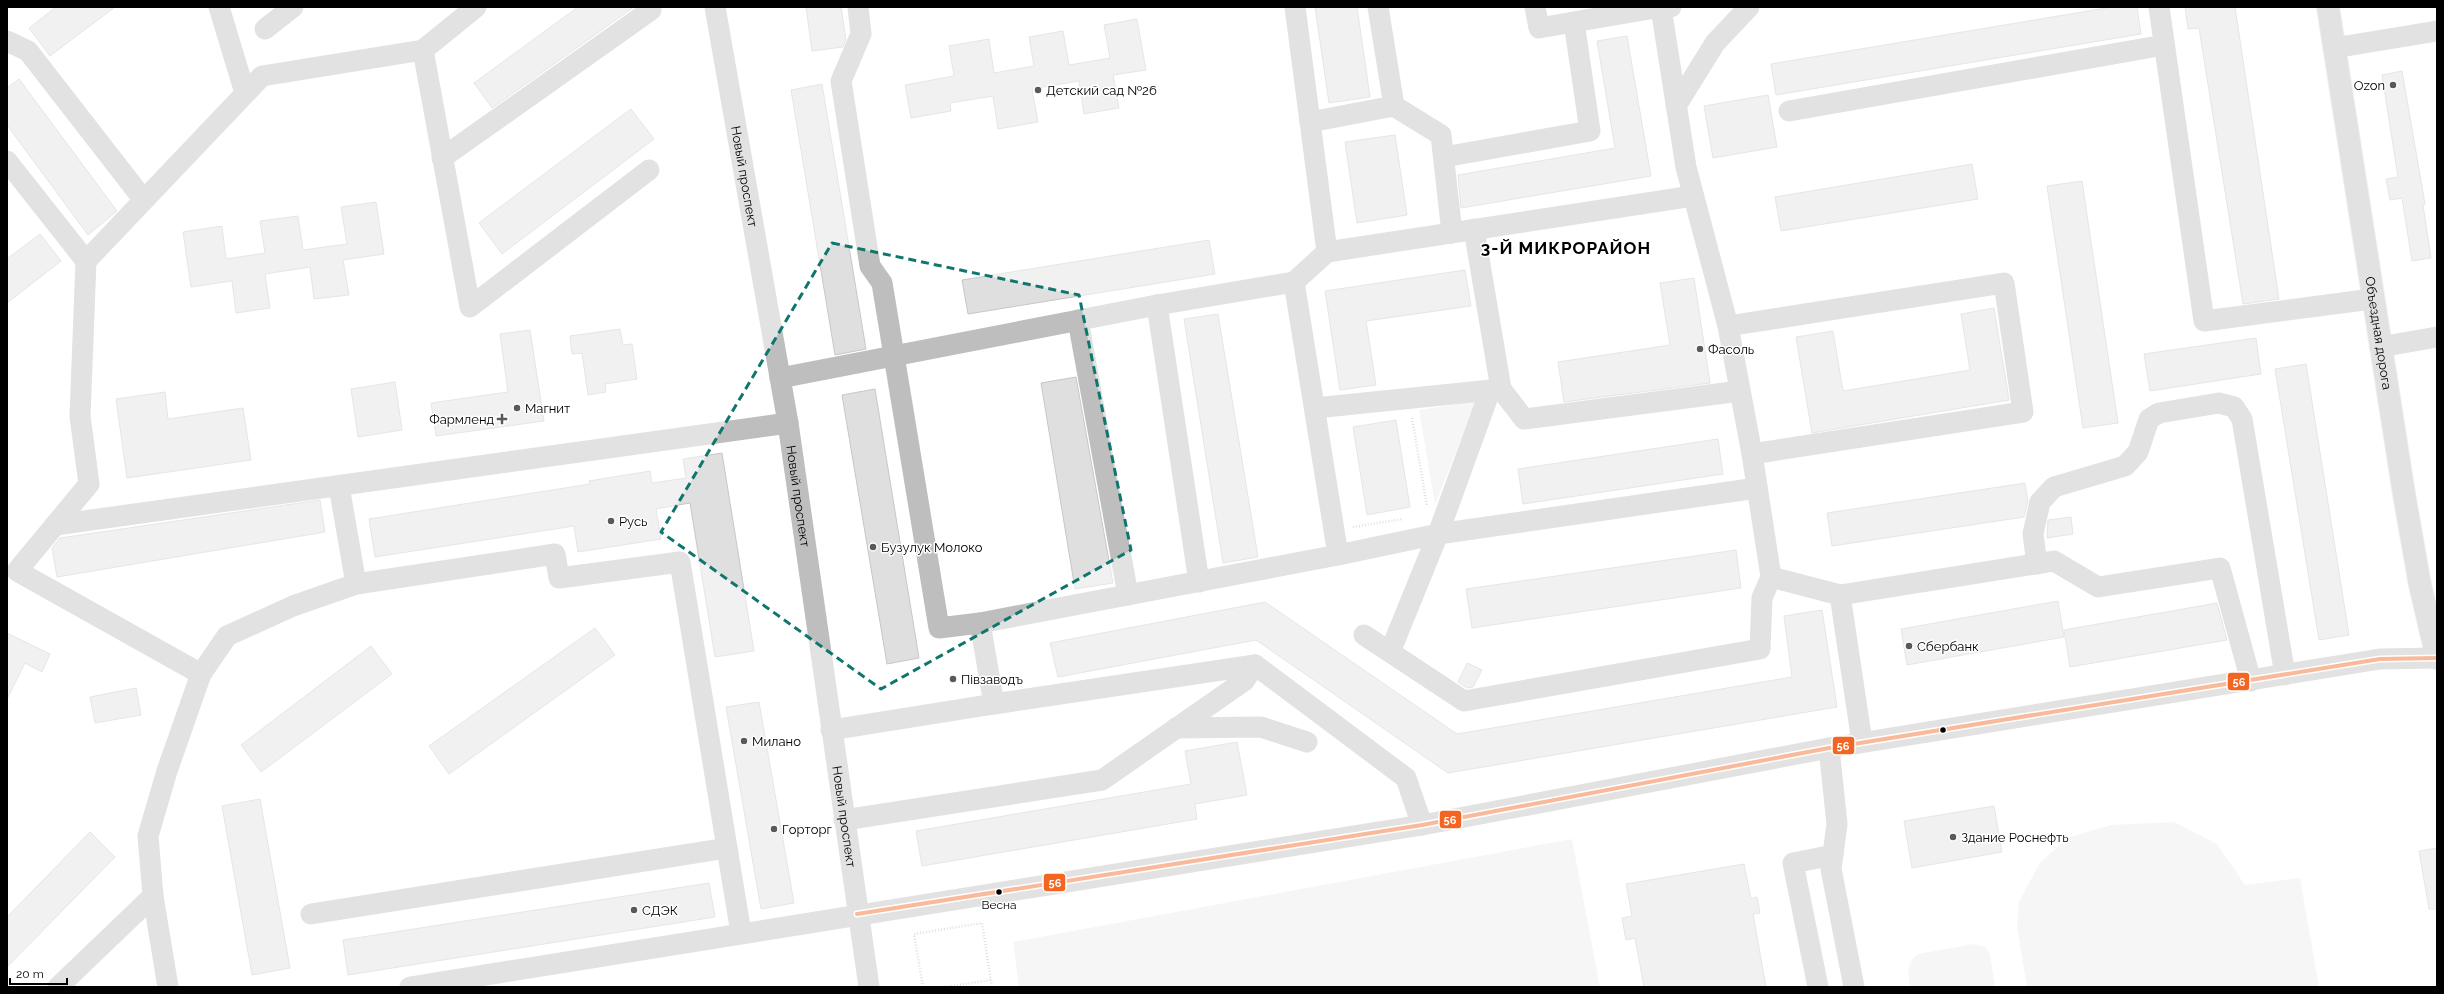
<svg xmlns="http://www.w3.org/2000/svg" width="2444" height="994" viewBox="0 0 2444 994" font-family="Raleway,sans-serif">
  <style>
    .green { fill: #ececec }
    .building { fill: #dfdfdf; stroke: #c7c7c7 }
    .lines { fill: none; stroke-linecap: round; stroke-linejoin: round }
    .major-casing { stroke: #dbdbdb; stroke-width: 24 }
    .path { stroke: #b9b9b9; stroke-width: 2.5; stroke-dasharray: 1 2; stroke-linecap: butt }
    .minor { stroke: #bebebe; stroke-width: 21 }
    .major { stroke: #bebebe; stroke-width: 22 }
    .bus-1-casing { stroke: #fff; stroke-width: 7 }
    .bus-1 { stroke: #f26522; stroke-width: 4 }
    .marked { fill: none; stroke: #0f766e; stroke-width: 3; stroke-dasharray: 8 5; stroke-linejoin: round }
    .poi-dot { fill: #595959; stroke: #fff; stroke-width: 1.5 }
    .bus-dot { fill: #000; stroke: #fff; stroke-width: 1.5 }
    .labels { text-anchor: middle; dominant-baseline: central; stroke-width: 3; stroke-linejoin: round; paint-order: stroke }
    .bus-label { font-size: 12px; fill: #000; stroke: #fff }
    .poi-label { font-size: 13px; fill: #000; stroke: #fff; text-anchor: start }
    .street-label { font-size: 13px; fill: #000; stroke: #fff }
    .district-label { font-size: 17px; font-weight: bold; letter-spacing: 1px; fill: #000; stroke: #fff }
    .line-badge { stroke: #fff; stroke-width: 1.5 }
    .badge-label { font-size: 11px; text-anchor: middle; font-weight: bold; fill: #fff }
  </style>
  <rect width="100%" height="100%" fill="#fff"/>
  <!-- green -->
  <path class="green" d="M1476,401l-41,104 -16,-95z
    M2174,822l43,22 28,41 55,-7 19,109h-292l-10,-60 2,-25 20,-38 28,-26 44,-13z
    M1572,839l28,148h-581l-6,-45z
    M1973,944l12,3 5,7 5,33h-85c-2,-14 -4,-24 8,-33z"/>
  <!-- building -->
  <path class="building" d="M56,7h59l-65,49 -21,-28z
    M578,7h56l-142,101 -18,-25z
    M806,7h35l5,33 -3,7 -31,4z
    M1315,7h42l13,90 -41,6z
    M2112,7h25l4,27 -365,61 -5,-31z
    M2185,7h50l44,292 -36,5 -44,-276 -11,1z
    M1137,19l9,51 -33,5 6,33 -35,6 -5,-33 -47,8 6,33 -40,7 -5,-33 -43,7 1,8 -40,7 -6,-33 49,-9 -5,-30 40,-7 5,34 40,-7 -5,-29 34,-6 6,34 41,-7 -6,-33z
    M1627,36l24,140 -190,32 -3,-33 157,-27 -18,-107z
    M2402,71l23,133 -2,1 8,53 -19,3 -10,-63 -12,2 -4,-21 12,-2 -16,-102z
    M19,79l98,132 -29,24 -81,-110v-37z
    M822,84l44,265 -31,6 -44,-265z
    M1768,95l9,52 -64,11 -9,-52z
    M631,109l23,30 -152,115 -23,-31z
    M1395,135l12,80 -50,8 -12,-81z
    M1972,164l6,35 -197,32 -6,-34z
    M2082,181l36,242 -35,5 -36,-242z
    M376,202l8,52 -41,6 6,35 -35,4 -4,-32 -45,7 5,34 -34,5 -4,-32 -41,6 -8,-55 39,-6 4,33 39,-6 -5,-32 38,-5 5,34 44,-6 -6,-37z
    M40,234l21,27 -54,42v-44z
    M1209,240l6,34 -247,40 -6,-34z
    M1465,270l6,36 -105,15 10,64 -36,5 -15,-99z
    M1694,278l16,105 -146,19 -6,-40 112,-17 -10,-62z
    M1994,308l15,92 -197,33 -16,-96 37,-6 10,60 127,-21 -9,-56z
    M1218,314l40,243 -35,6 -39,-244z
    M620,329l3,16 9,-1 5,35 -32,5 1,8 -18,3 -6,-42 -10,1 -2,-18z
    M530,330l14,91 -108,15 -5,-33 77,-11 -8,-58z
    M2256,338l5,36 -111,17 -6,-37z
    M2306,364l43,271 -30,5 -44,-271z
    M1076,377l37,206 -38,6 -34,-206z
    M395,382l7,48 -44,7 -7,-48z
    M875,389l44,269 -32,6 -45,-269z
    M165,392l3,27 75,-11 8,52 -124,18 -11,-79z
    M1396,420l14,87 -43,8 -14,-88z
    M1718,439l5,35 -200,30 -5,-35z
    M722,453l32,198 -39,6 -25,-154 -34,6 5,30 -83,13 -4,-26 -199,31 -6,-38 221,-35 -1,-3 61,-10 2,12 34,-5 -3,-19z
    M2025,483l3,19 -4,15 -192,29 -5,-33z
    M320,500l5,32 -268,45 -5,-29 8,-10z
    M2071,517l2,17 -26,4 1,-18z
    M1736,550l5,38 -269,40 -6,-39z
    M2058,601l6,36 -157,28 -6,-36z
    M1265,602l192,132 335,-57 -8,-61 38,-6 15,97 -389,66 -192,-133 -198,37 -8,-34z
    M2217,603l10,37 -157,27 -6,-37z
    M595,628l20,27 -166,119 -20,-28z
    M7,633l43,21 -8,18 -17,-9 -18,36z
    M371,646l21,28 -131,98 -20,-27z
    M1467,663l15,7 -9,17 -6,1 -9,-6z
    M136,688l5,27 -46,8 -5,-26z
    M759,702l35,201 -33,6 -35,-202z
    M1237,742l10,53 -52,9 2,15 -275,47 -6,-35 275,-47 -6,-33z
    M260,799l30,169 -38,7 -30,-169z
    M1994,806l8,46 -90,16 -8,-47z
    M90,832l25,25 -108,110v-50z
    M2437,848v61h-8l-10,-58z
    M1744,864l7,35 6,-2 3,16 -7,1 13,73h-122l-9,-49 -9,2 -4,-22 10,-2 -6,-32z
    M709,883l6,34 -367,58 -5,-35z"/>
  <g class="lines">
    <defs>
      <g id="major">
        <path id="s2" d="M2328,7l76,487 16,91 17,73"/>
      </g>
    </defs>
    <!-- major casing -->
    <use href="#major" class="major-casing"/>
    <!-- path -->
    <path class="path" d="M1412,418l15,88
      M1353,527l50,-8
      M923,987l-9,-53 68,-11 10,64
      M945,987l46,-7"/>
    <!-- minor -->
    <g class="minor">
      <path d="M219,7l26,86"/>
      <path d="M476,7l-53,43 47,257 179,-137"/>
      <path id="s1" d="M715,7l73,416 81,564"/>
      <path d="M858,7l3,27 -20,47 29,185 12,17 57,345 41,-5"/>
      <path d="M1378,7l16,99"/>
      <path d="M1535,7l4,21 122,-21"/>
      <path d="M1671,7l-10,1 25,159 42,159 24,128 19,123 69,18 22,147"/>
      <path d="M2159,7l45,314 168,-22"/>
      <path d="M265,29l28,-22"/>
      <path d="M7,41l21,10 115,148"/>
      <path d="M2334,48l103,-17"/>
      <path d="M1676,106l39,-63 34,-36"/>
      <path d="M1789,111l375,-66"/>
      <path d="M1310,122l84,-16 47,29 11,98"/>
      <path d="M1444,157l146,-26 -16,-109"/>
      <path d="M442,158l209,-148"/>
      <path d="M7,161l79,100 -6,155 9,68 -72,87 184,103"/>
      <path d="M1327,252l366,-56"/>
      <path d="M86,261l176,-185 161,-26"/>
      <path d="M1157,305l42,277"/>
      <path d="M1078,320l50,275"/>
      <path d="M1728,326l276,-43 19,129 -271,42"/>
      <path d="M2380,347l57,-10"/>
      <path d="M780,378l377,-73 137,-23"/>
      <path d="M1501,389l23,30 216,-28"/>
      <path d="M1315,408l186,-19 -27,-160"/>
      <path d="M339,486l17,98"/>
      <path d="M55,525l733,-102"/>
      <path d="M1338,555l100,-21 52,-143"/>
      <path d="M2037,564l-4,-30 7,-32 14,-15 71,-21 13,-14 11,-33 10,-6 60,-10 15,4 8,12 43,256"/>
      <path d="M1840,595l214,-34 44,26 122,-19 31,113"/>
      <path d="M1364,635l100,66 296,-52 2,-51 9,-21"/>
      <path d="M1390,652l48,-118 319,-46"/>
      <path d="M1255,665l151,113 16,47"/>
      <path d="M1176,728l85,-1 46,15"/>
      <path d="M831,730l163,-26 -14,-81 358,-68 -44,-273 33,-30 -32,-245"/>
      <path d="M1829,748l8,76 -6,45 23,118"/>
      <path d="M844,820l258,-40 142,-99 11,-16 -261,39"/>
      <path d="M153,896l15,91"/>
      <path d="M311,914l416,-66"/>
      <path d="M58,987l95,-91 -5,-60 19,-65 34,-97 26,-38 66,-30 63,-22 199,-30 4,24 121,-16 61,371"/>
      <path d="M410,987l1012,-162 407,-77 551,-89 57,-1"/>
      <path d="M1818,987l-25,-124 40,-8"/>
    </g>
    <!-- major -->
    <use href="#major" class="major"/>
    <defs>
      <path id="bus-1" d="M857,914l565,-89 407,-77 551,-89 57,-1"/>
    </defs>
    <!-- bus-1 casing -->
    <use href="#bus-1" class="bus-1-casing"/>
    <!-- bus-1 -->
    <use href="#bus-1" class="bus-1"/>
  </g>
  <!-- marked area -->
  <path d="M0 0H2444V994H0ZM832,243l247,52 52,255 -250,139 -220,-157z" fill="#fff" fill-opacity=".55" fill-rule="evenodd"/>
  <path class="marked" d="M832,243l247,52 52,255 -250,139 -220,-157z"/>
  <!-- markers -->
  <g class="poi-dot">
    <circle cx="2393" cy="85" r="4"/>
    <circle cx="1038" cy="90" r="4"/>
    <circle cx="1700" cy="349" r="4"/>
    <circle cx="517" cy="408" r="4"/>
    <path d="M500 413h4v4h4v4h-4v4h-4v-4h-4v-4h4z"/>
    <circle cx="611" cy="521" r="4"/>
    <circle cx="873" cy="547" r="4"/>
    <circle cx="1909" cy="646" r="4"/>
    <circle cx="953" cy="679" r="4"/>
    <circle cx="744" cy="741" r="4"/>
    <circle cx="774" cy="829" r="4"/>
    <circle cx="1953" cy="837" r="4"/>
    <circle cx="634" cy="910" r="4"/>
  </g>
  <g class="bus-dot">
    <circle cx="1943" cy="730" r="3.5"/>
    <circle cx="999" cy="892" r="3.5"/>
  </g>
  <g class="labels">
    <!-- bus labels -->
    <g class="bus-label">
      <text x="999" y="905">Весна</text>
    </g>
    <!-- poi labels -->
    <g class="poi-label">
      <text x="2385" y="85" text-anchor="end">Ozon</text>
      <text x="1046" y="90">Детский сад №26</text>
      <text x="1708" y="349">Фасоль</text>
      <text x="525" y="408">Магнит</text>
      <text x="494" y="419" text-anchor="end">Фармленд</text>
      <text x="619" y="521">Русь</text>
      <text x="881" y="547">Бузулук Молоко</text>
      <text x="1917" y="646">Сбербанк</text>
      <text x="961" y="679">Півзаводъ</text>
      <text x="752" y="741">Милано</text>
      <text x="782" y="829">Горторг</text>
      <text x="1961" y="837">Здание Роснефть</text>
      <text x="642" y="910">СДЭК</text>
    </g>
    <!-- street labels -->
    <g class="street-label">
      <text stroke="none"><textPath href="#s1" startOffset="172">Новый проспект</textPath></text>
      <text stroke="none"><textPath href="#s2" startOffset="330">Объездная дорога</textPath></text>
      <text stroke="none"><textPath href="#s1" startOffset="496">Новый проспект</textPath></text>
      <text stroke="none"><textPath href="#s1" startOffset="820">Новый проспект</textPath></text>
    </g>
    <!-- district labels -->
    <g class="district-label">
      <text x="1566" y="248">3-Й МИКРОРАЙОН</text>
    </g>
  </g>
  <g class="line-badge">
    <rect x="2227" y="672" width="23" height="19" rx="4" fill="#f26522"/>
    <rect x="1832" y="736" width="23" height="19" rx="4" fill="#f26522"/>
    <rect x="1439" y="810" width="23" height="19" rx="4" fill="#f26522"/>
    <rect x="1043" y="873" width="23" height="19" rx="4" fill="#f26522"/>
  </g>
  <g class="badge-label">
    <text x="2239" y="686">56</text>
    <text x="1843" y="750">56</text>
    <text x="1450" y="824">56</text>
    <text x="1055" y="887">56</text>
  </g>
  <!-- border -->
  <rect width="2444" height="994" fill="none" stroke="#000000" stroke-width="16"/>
  <!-- scale -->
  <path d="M10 978v6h57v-6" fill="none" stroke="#000000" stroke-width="2"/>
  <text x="16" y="978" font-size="12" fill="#000000" stroke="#ffffff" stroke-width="3" paint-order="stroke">20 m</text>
</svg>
